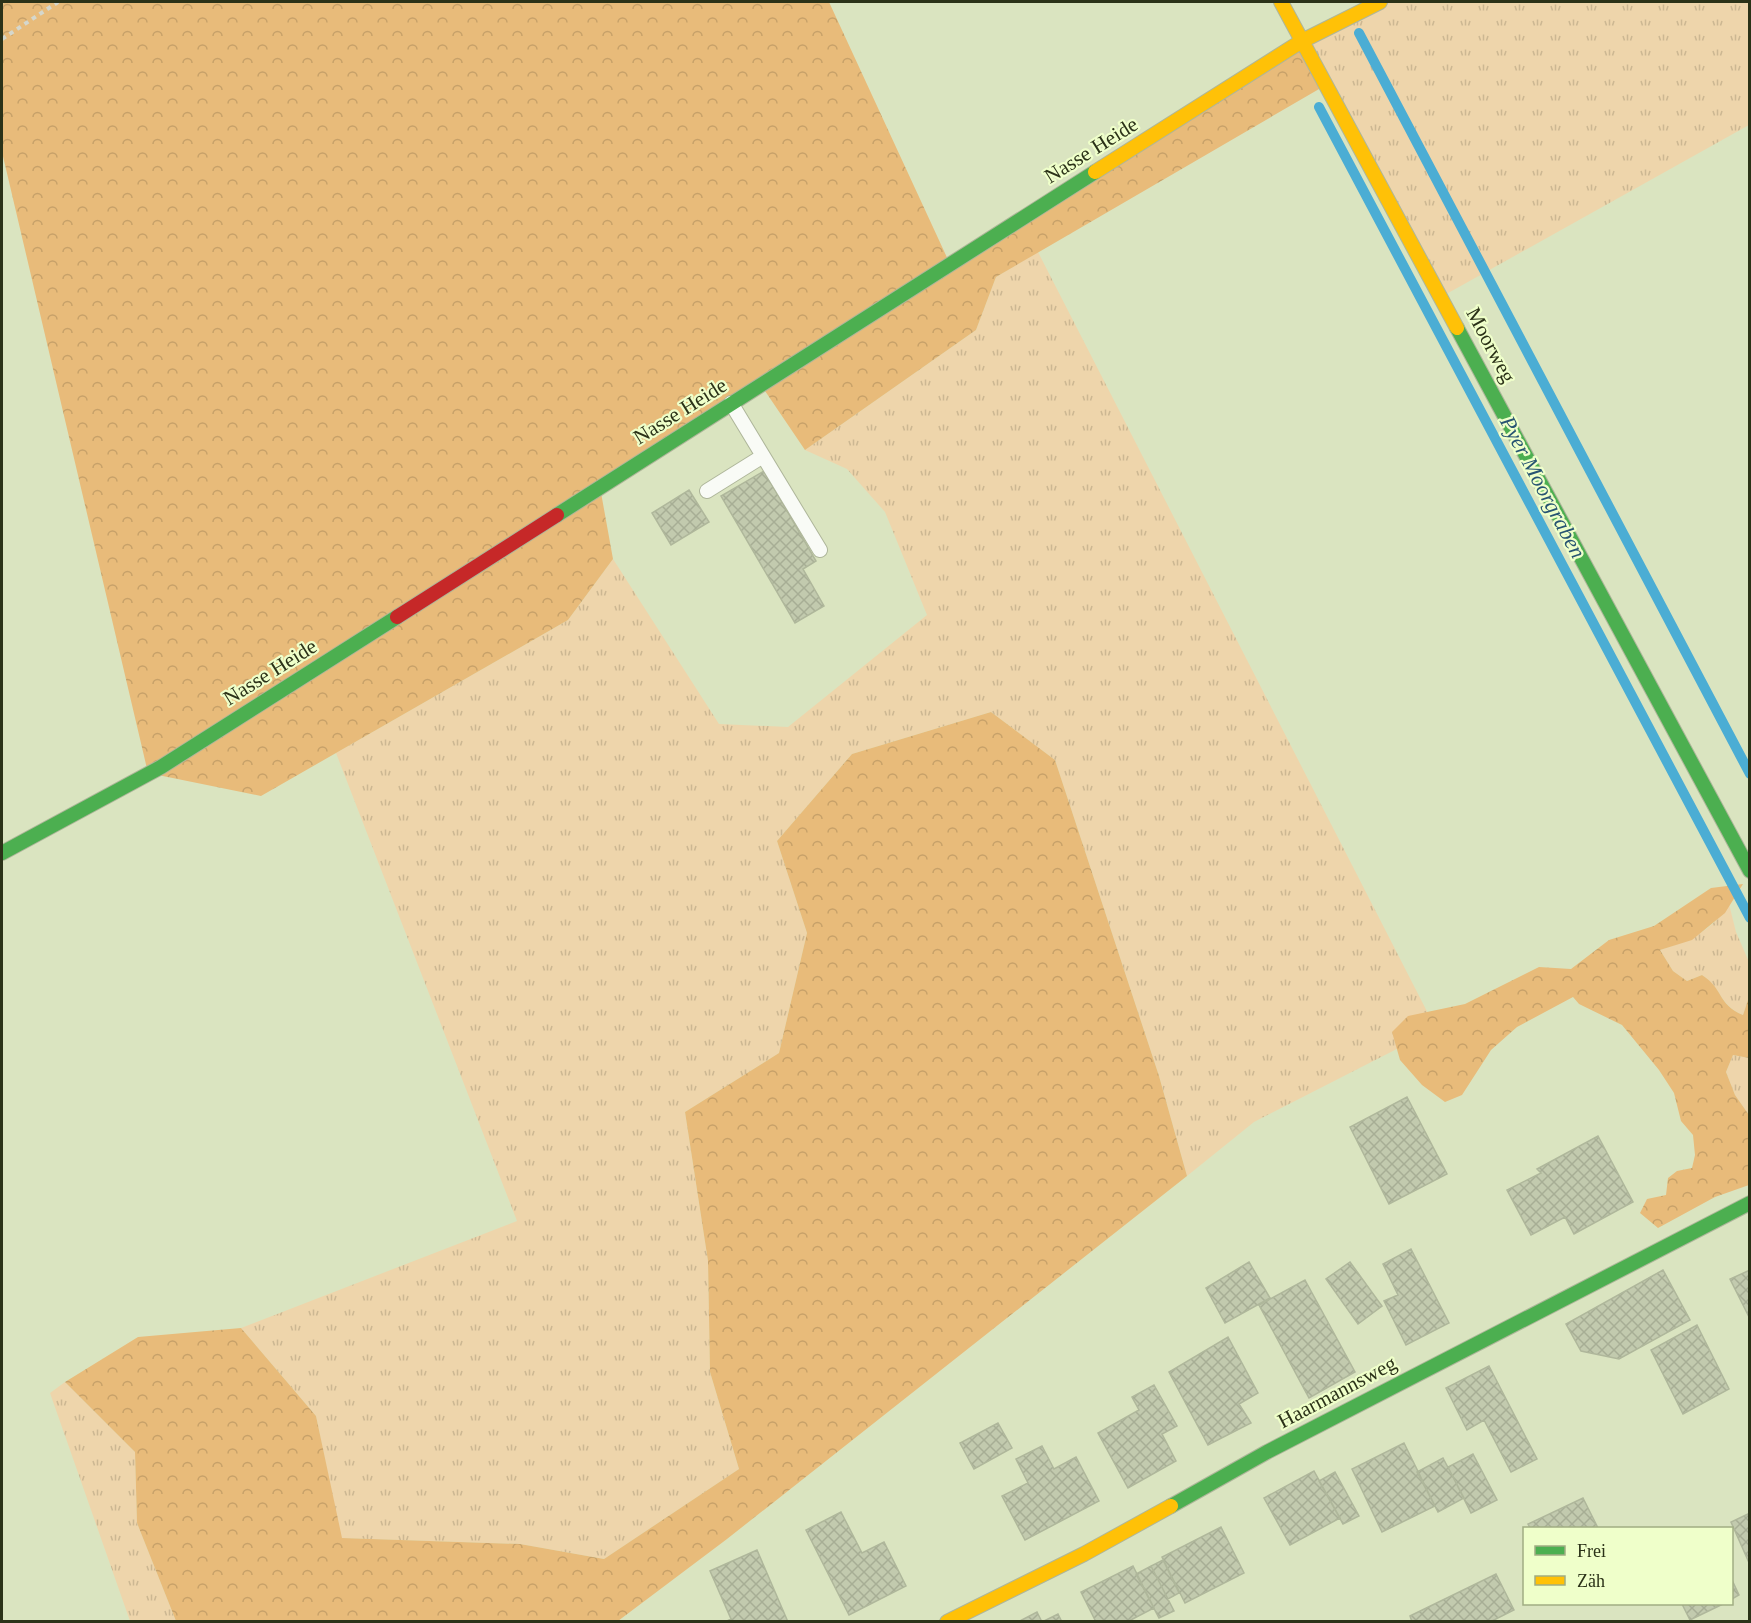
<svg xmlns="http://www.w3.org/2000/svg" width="1751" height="1623" viewBox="0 0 1751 1623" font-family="'Times New Roman',serif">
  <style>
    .grass { fill: url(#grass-tufts) }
    .forest { fill: url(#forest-crowns) }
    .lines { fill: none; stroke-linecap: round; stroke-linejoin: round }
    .stream { stroke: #4badd4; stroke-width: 10 }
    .building { fill: url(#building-cross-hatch); stroke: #afb79b; stroke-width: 1.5 }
    .lane-casing { stroke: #aeb69a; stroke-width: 16 }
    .fast-casing { stroke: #aeb69a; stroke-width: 16 }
    .slow-casing { stroke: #aeb69a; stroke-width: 16 }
    .jam-casing { stroke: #aeb69a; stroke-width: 16 }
    .path { stroke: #d5d7cc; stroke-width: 4; stroke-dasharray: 4.5 4.5; stroke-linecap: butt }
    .lane { stroke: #f9fbf6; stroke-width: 14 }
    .fast { stroke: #4caf50; stroke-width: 14 }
    .slow { stroke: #ffc107; stroke-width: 14 }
    .jam { stroke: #c62828; stroke-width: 14 }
    .labels { text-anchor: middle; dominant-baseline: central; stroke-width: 4.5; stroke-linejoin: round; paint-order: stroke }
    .street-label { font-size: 21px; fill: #2b3218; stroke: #efffca }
    .water-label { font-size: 22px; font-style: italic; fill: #275472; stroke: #efffca }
  </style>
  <defs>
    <pattern id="grass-tufts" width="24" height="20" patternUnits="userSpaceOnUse" patternTransform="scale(1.5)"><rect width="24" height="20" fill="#eed5ab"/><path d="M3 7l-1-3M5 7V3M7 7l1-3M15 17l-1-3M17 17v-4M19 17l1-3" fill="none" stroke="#ccb792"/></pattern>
    <pattern id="forest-crowns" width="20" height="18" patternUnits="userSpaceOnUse" patternTransform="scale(1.5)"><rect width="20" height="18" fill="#e8bb7a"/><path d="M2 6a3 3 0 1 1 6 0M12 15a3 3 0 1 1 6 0" fill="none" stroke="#c7a169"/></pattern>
    <pattern id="building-cross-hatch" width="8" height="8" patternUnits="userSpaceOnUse" patternTransform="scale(1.5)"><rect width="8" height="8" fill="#c2caae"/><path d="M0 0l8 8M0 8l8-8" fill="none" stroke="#a7ae95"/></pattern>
  </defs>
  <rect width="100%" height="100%" fill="#dae4c0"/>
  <!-- grass -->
  <path class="grass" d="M1380,2h369v123l-308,172 -139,-256z
    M1038,252l398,777 -182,93 -67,54 -28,-100 -104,-316 -64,-48 -139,42 -75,87 30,92 -28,120 -94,59 23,149 2,111 29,97 -135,90 -84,-15 -179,-6 -25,-122 -75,-88 276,-107 -181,-468 232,-133 45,-61 106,165 69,3 139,-112 -42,-103 -38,-43 -42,-19 171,-120 20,-53z
    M1729,904l7,28 13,30v35l-6,18c-25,-11 -20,-26 -41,-40l-15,6 -14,-10 -13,-21c28,-9 53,-19 69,-46z
    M1733,1055l16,3v57l-14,-20 -9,-23z
    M65,1382l70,70 2,71 39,98h-46l-80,-228z"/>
  <!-- forest -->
  <path class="forest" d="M6,2h823l121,262 352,-223 24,44 -330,192 -20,53 -171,120 -44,-65 -161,102 13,72 -45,61 -307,176 -113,-23 -146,-621v-148z
    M991,712l64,48 104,316 28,100 -460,363 -109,82h-442l-39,-98 -2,-71 -70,-70 73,-45 103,-9 75,88 26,122 178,6 84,15 135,-90 -29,-97 -2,-111 -23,-149 94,-59 28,-120 -30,-92 75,-87z
    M1743,884l-18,29 -33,27 -32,10 13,21 14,10 15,-6c22,14 15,29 41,40l6,-18v61l-16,-3 -7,17 9,23 14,20v70l-34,12 -57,31 -18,-15 7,-14 19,-4 2,-17 9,-7 15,-3 3,-13 -2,-20 -12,-14 -7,-28 -15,-23 -37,-45 -43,-21 -6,-7 -56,30 -26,23 -29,45 -17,7 -23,-17 -22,-25 -8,-28 16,-16 57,-12 74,-37 32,2 38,-29 45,-14 57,-38z"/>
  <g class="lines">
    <!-- stream -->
    <path class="stream" d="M1359,33l391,741
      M1319,107l431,811"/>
  </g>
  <!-- building -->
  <path class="building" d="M764,471l52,90 -13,8 21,37 -29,17 -74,-127z
    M689,490l20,32 -38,23 -19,-32z
    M1407,1097l40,77 -58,30 -39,-77z
    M1598,1136l35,66 -59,32 -9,-17 -34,18 -24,-45 34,-17 -4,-4z
    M1411,1249l38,74 -43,22 -22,-44 14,-6 -15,-31z
    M1249,1262l21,36 -45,25 -19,-35z
    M1350,1262l32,44 -24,18 -32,-45z
    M1663,1270l27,50 -71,39 -38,-8 -15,-27z
    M1750,1270v49l-20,-40z
    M1305,1280l50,92 -46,26 -50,-93z
    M1697,1325l32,64 -46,25 -32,-64z
    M1228,1337l30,56 -19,11 12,19 -43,22 -39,-73z
    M1489,1366l48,93 -26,13 -27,-52 -17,10 -21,-42z
    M1154,1385l23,41 -15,8 14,27 -48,27 -30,-55 41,-23 -7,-13z
    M998,1423l14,25 -38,21 -14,-26z
    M1404,1443l31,63 -53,26 -30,-63z
    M1042,1446l12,23 22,-12 23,44 -74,39 -23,-44 26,-13 -12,-24z
    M1473,1454l24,46 -26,13 -23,-46z
    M1443,1458l21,40 -26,14 -21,-40z
    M1314,1471l26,47 -50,27 -26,-47z
    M1335,1472l24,44 -16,8 -24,-43z
    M1583,1498l15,30h-68l-2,-4z
    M841,1512l21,41 22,-11 22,44 -57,29 -43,-85z
    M1750,1513v52l-19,-43z
    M1221,1527l23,46 -59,30 -23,-46z
    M757,1550l31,72h-63l6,-3 -21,-48z
    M1163,1560l16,33 -11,6 -17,-33z
    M1133,1566l21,42 -27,14h-31l-15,-30z
    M1151,1566l23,45 -15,7 -23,-44z
    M1496,1574l18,36 -24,12h-78l-2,-6z
    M1732,1580l7,15 -7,4z
    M1682,1604h41l-33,16z
    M1037,1612l5,10h-24z
    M1058,1614l4,8h-20z"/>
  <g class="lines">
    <defs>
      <path id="lane" d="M731,403l89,147
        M707,491l56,-35"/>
      <path id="fast" d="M1457,328l293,543
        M557,515l538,-343
        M2,853l159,-86 236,-150
        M1171,1506l96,-54 483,-249"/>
      <path id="slow" d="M1281,2l176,326
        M1095,172l207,-131 78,-39
        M947,1622l137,-68 87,-48"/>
      <path id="jam" d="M397,617l160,-102"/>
    </defs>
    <!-- lane casing -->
    <use href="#lane" class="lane-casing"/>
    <!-- fast casing -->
    <use href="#fast" class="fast-casing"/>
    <!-- slow casing -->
    <use href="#slow" class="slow-casing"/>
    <!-- jam casing -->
    <use href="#jam" class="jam-casing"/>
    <!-- path -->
    <path class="path" d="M2,39l56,-37"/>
    <!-- lane -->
    <use href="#lane" class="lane"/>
    <!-- fast -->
    <use href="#fast" class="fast"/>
    <!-- slow -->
    <use href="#slow" class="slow"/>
    <!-- jam -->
    <use href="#jam" class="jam"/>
  </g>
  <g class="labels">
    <!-- street labels -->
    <g class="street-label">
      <text transform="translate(1091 150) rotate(-32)">Nasse Heide</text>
      <text transform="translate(1491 345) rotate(62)">Moorweg</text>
      <text transform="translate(680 411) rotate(-32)">Nasse Heide</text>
      <text transform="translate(270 672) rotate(-32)">Nasse Heide</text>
      <text transform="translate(1337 1392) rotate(-28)">Haarmannsweg</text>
    </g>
    <!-- water labels -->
    <g class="water-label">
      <text transform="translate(1543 487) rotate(62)">Pyer Moorgraben</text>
    </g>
  </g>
  <!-- border -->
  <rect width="1751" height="1623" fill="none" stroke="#2b3218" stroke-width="6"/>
  <!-- legend -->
  <rect x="1523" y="1527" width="210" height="78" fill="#efffca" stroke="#a1ad83" stroke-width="1.5"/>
  <rect x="1535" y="1546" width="30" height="9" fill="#4caf50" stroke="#a1ad83" stroke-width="1.5"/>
  <text x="1577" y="1557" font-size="18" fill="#2b3218">Frei</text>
  <rect x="1535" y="1576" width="30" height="9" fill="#ffc107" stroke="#a1ad83" stroke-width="1.5"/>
  <text x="1577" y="1587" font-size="18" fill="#2b3218">Zäh</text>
</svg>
